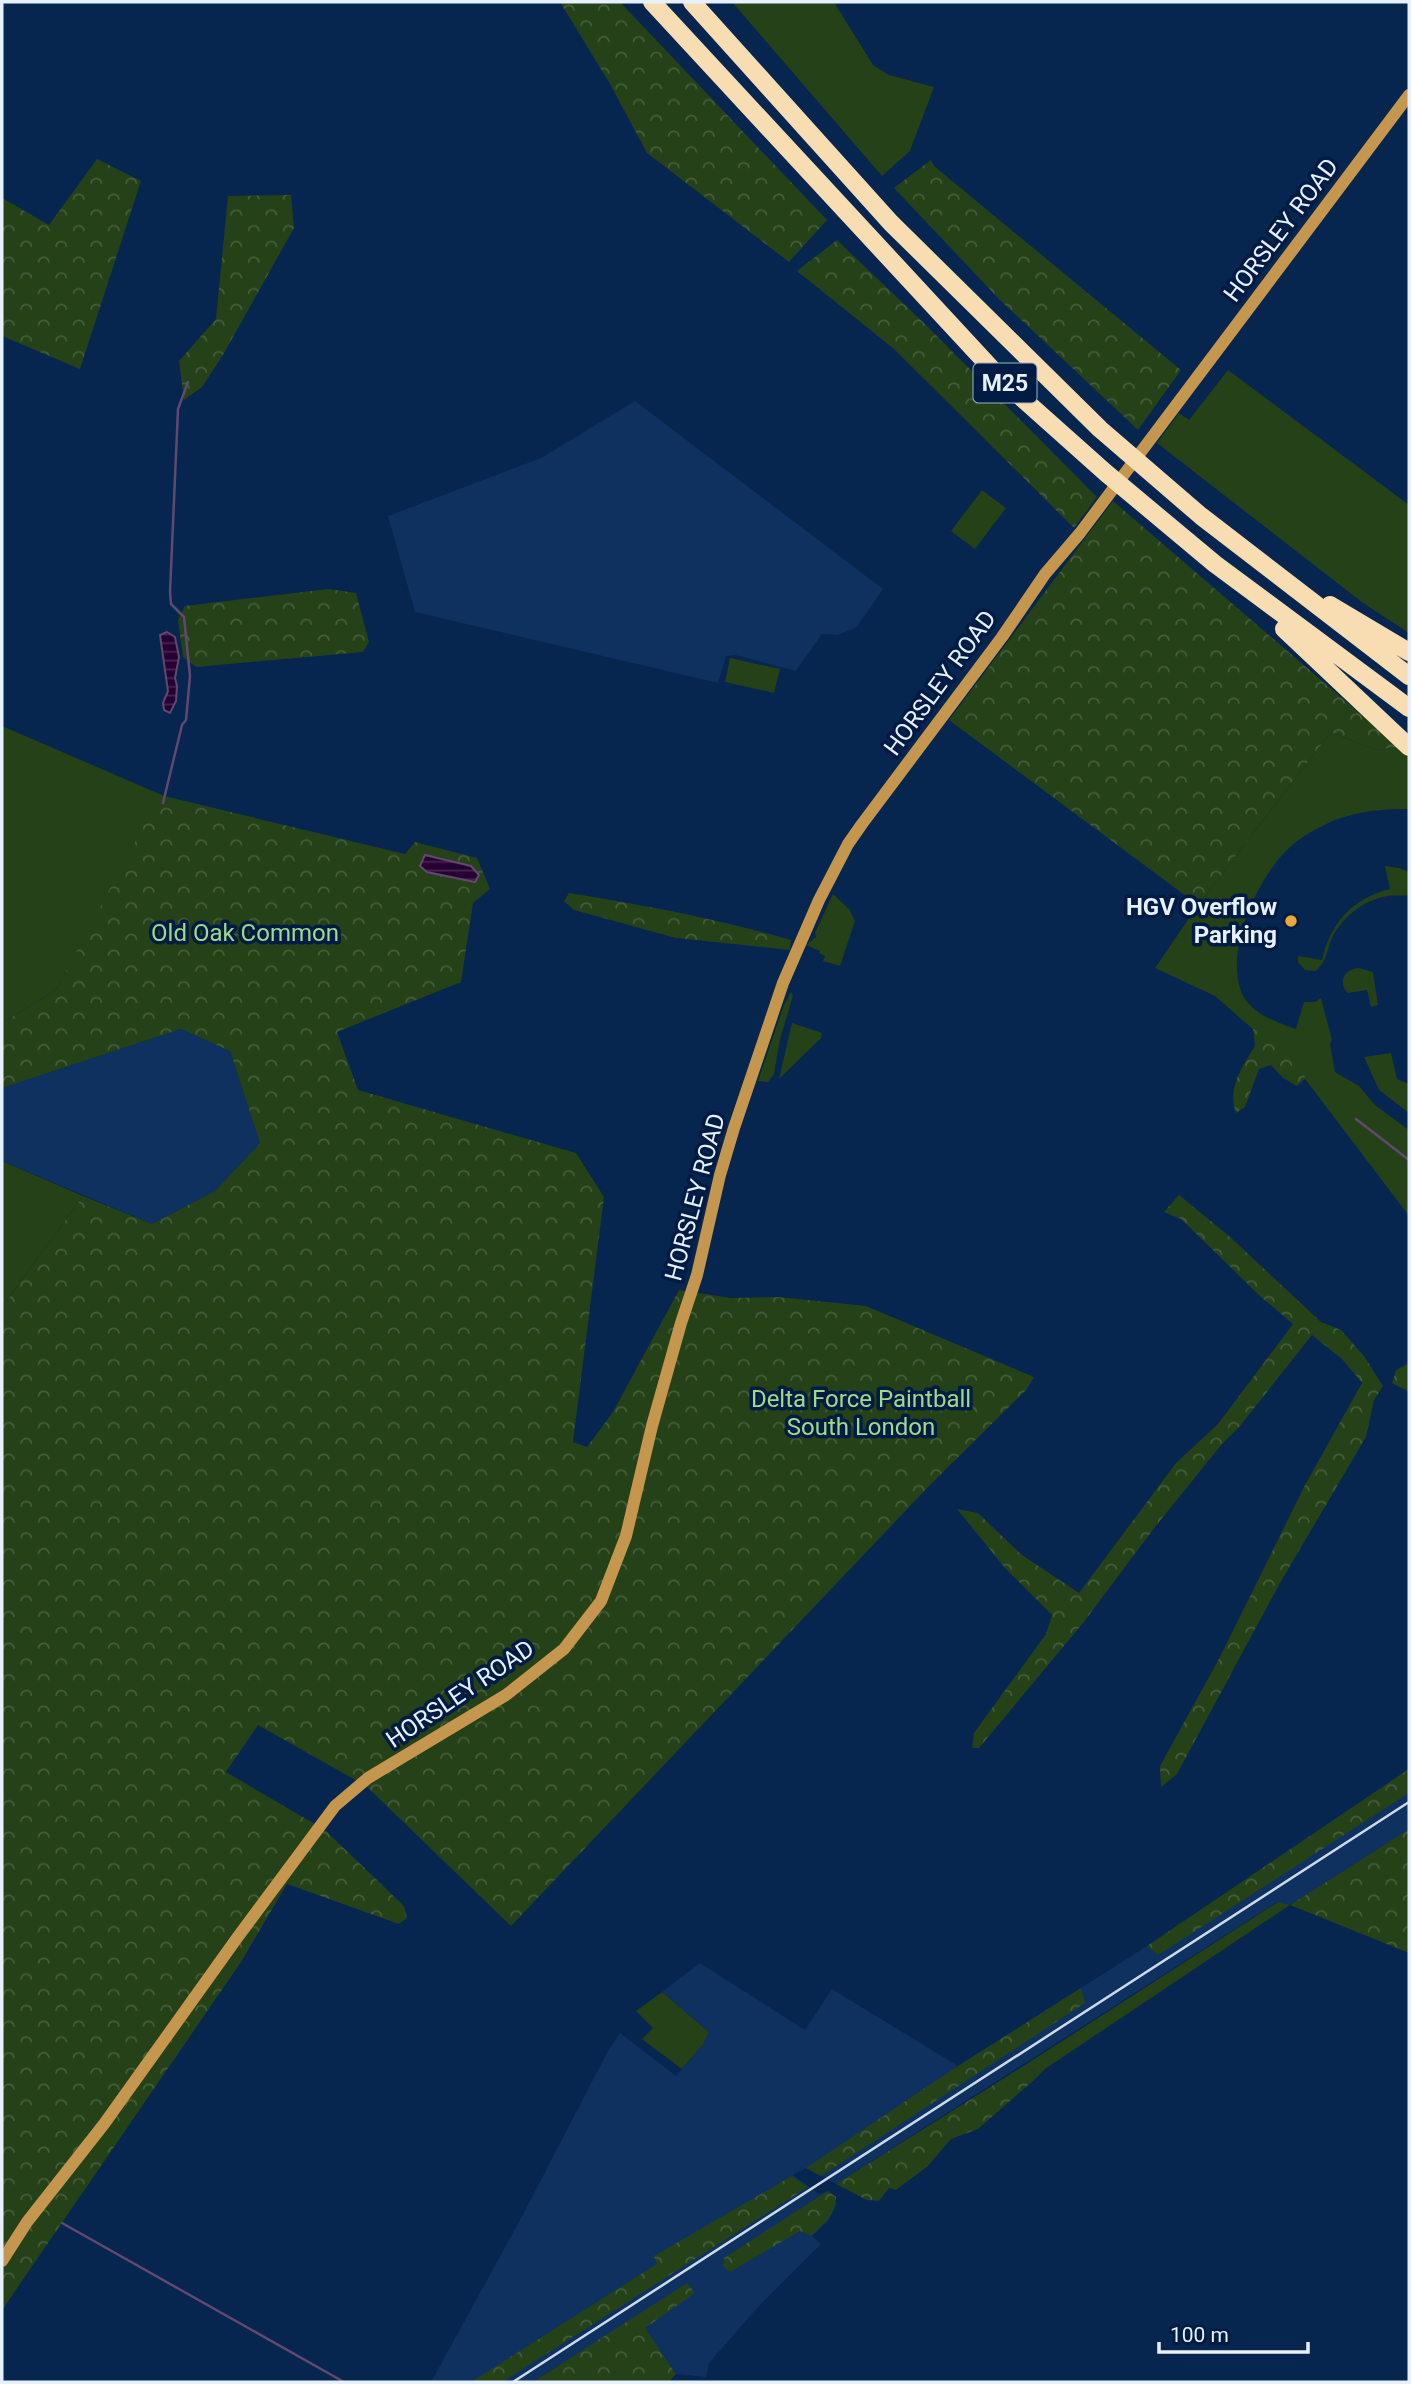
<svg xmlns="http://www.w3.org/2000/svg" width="1411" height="2384" viewBox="0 0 1411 2384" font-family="Roboto,sans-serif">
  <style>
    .built { fill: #0e315f }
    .green { fill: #244118 }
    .forest { fill: url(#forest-crowns) }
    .water { fill: url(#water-rules); stroke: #61486f; stroke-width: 2 }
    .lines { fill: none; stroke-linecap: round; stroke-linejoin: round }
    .stream { stroke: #61486f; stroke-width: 2.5 }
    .secondary { stroke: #c5964d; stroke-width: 12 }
    .highway { stroke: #f8dcb2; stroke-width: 18 }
    .rail { stroke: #cfdbeb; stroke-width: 2.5 }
    .poi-dot { fill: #eaaa39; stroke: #001b44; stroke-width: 2.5 }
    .labels { text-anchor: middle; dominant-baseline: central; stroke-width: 7; stroke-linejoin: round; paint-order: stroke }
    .shield { fill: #001b44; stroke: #a2b1c6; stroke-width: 2 }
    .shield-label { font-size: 23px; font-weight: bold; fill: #e7f1fe }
    .street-label { font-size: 24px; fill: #e7f1fe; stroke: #001b44 }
    .poi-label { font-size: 24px; font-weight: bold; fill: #e7f1fe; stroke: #001b44; text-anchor: end }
    .park-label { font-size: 24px; fill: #9eda87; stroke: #001b44 }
  </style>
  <defs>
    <pattern id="forest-crowns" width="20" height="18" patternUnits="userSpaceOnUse" patternTransform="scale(1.75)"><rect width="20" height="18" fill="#244118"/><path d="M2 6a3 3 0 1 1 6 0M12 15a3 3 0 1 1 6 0" fill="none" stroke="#445d3b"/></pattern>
    <pattern id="water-rules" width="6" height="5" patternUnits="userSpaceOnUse" patternTransform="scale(1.75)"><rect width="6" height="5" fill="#270032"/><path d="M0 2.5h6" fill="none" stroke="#462651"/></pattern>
  </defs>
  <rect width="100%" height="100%" fill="#06254f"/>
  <!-- built -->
  <path class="built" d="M635,401l248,188 -26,38 -19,8 -16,-1 -26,37 -61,-16 -9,1 -8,27 -303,-71 -27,-96 153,-58z
    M181,1029l49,22 30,92 -45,48 -63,33 -150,-63v-73z
    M1409,1769v60l-119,76 -13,-3 -441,282 -30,-16 -13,7 26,19 9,-3 8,6v9l-8,15 -16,15 9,8 -63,63 -49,56 -3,14 -30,-3 -32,-46 -11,-9 -100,63h-102l89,-162 89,-171 11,-16 56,43 18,-21 15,-23 -47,-40 38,-29 105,67 27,-41 126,77 189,-120z"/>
  <!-- green -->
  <path class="green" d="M732,2h102l39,63 16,10 45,12 -24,64 -28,25z
    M1228,370l181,135v128l-46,-30 -206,-160 22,-30 10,7z
    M982,490l24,18 -31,41 -24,-18z
    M730,658l50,11 -6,24 -49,-11z
    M2,726l160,69 -106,195 -54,33z
    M1331,732l45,18 23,-3 10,8v54c-41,0 -71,5 -106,28 -40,25 -79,108 -62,154 7,21 36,32 55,38l8,-27h11l6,-4 11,42 -2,4 5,28 24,14 16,19 34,25v86l-113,-149 -81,-71 -60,-28 43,-63z
    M1385,866l15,2 9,4v23c-7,1 -14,0 -21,1 -23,3 -46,21 -56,42 -6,14 -4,21 -16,33l-11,-1 -7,-8v-6l24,4c8,-37 31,-62 68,-71z
    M833,894l16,15 6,12 -15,45 -17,-5 2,-5 -6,-3 1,-2 -14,-6 10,-8 -1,-4z
    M1359,968l14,4 5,33 -7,2 -4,-17 -19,3 -3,-3c-6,-12 1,-21 14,-22z
    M791,992l2,4 -13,43 -6,35 -6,8 -10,-1 26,-76z
    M792,1023l30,10 -1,5 -42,41z
    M1391,1053l6,26 12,5v29l-30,-23 -15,-33z
    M2,1161l81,35 -81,111z
    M1278,1902l12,3 -245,164 -11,11 1,-8 -10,-7z
    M662,1992l47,40 -6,12 -21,25 -40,-30 11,-11 -17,-17z"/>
  <!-- forest -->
  <path class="forest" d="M560,2h60l207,218 -38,42 -142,-109 -37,-69z
    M97,159l44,22 -61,188 -78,-33v-138l47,27z
    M931,160l3,6 247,204 -43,60 -138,-130 -106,-112z
    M291,195l3,33 -71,127 -21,32 -18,13 -5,-39 37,-42 12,-123z
    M837,240l88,84 172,173 -23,31 -180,-179 -97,-78z
    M1113,501l286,246 -23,3 -45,-18 -133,173 -249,-185z
    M329,589l27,4 13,49 -6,10 -167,15 -13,-10 -5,-37 7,-14z
    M160,795l245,59 10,-12 62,16 13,31 -17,14 -12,79 -124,50 21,58 218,63 28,44 -31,245 14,5 26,-35 66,-122 52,8 47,-1 88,9 168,71 -7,12 -96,95 -420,442 -145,-140 -108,-61 -32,47 99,58 79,76 3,12 -8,6 -112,-40 -46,78 -239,348v-1003l81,-111 69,28 63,-33 45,-48 -30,-92 -49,-22 -179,59v-65l54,-33z
    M569,893c75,12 149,26 222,47l-1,10 -114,-12 -102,-28 -10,-9z
    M1253,1028l43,38 10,12 -9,8 -14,-8 -12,-13 -12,4 -14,38 -9,6c-9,-24 6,-47 19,-67z
    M1179,1195l50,41 92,86 20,8 23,26 19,30 -9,14 -8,37 -86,146 -103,191 -16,13 -1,-21 60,-109 85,-172 57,-102 -19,-23 -31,-25 -72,91 -18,18 -67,83 -72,96 -104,125h-7l2,-15 72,-99 6,-19 -47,-47 -48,-59 21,4 44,42 57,38 97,-130 42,-39 75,-100 -32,-27 -80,-78 -17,-7z
    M1409,1363v28h-1l-16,-8 4,-13z
    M1409,1769v24l-251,162 -11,-9z
    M1409,1829v124l-119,-48z
    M1081,1988l4,15 -264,173 -15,-8 152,-102z
    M1025,2065l10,7 -1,8 -56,49 -27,10 -23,27 -32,24 -7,-2 -10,13 -12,-1 -31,-16z
    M792,2176l16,11 -306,195h-31l186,-118 -3,-8z
    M828,2191l8,6c0,18 -13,28 -25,39l-11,-5 -70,41 -7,-6 1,-8z
    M687,2283l8,10 -50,35 31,46 -7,8h-136z"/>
  <!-- water -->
  <path class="water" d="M167,632l8,5 4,20 -4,21 2,8 -1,15 -6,12 -6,-3 -1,-7 5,-12 -8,-56z
    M425,855l46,11 8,9 -4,7 -48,-10 -7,-6z"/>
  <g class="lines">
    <!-- stream -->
    <path class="stream" d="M163,803l19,-78 4,-5 4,-44 -6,-59 -13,-13 -1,-12 8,-183 10,-27
      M1356,1119l53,41
      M62,2223l282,159"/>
    <!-- secondary -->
    <path class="secondary" d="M2,2261l25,-39 77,-98 133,-186 98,-132 33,-28 138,-83 58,-46 37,-48 25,-65 26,-110 29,-103 16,-48 23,-100 14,-47 49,-145 36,-83 29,-56 14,-20 140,-187 43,-63 35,-41 329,-438"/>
    <!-- highway -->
    <path class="highway" d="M652,2l352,380 102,91 109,91 194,144
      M692,2l199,221 209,206 101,87 208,160
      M1330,605l79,47
      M1284,629l125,118"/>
    <!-- rail -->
    <path class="rail" d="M513,2382l896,-580"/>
  </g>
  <!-- markers -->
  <circle class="poi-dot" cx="1291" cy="921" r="7"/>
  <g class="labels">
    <!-- shield labels -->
    <rect class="shield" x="973.5" y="363.5" width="63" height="39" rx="5"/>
    <g class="shield-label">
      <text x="1005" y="383">M25</text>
    </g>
    <!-- street labels -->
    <g class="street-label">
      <text transform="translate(1281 230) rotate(-53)">HORSLEY ROAD</text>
      <text transform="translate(940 683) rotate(-54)">HORSLEY ROAD</text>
      <text transform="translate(695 1197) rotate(-75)">HORSLEY ROAD</text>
      <text transform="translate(460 1694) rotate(-34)">HORSLEY ROAD</text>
    </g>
    <!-- poi labels -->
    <g class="poi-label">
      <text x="1277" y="907">HGV Overflow<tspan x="1277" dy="28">Parking</tspan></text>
    </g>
    <!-- park labels -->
    <g class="park-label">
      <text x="245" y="933">Old Oak Common</text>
      <text x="861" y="1399">Delta Force Paintball<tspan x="861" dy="28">South London</tspan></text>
    </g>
  </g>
  <!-- border -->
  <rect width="1411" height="2384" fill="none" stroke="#e7f1fe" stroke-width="7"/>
  <!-- scale -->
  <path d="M1159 2342v10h149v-10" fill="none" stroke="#e7f1fe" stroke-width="3.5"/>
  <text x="1170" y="2342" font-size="21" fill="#e7f1fe" stroke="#001b44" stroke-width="5" paint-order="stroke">100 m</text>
</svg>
